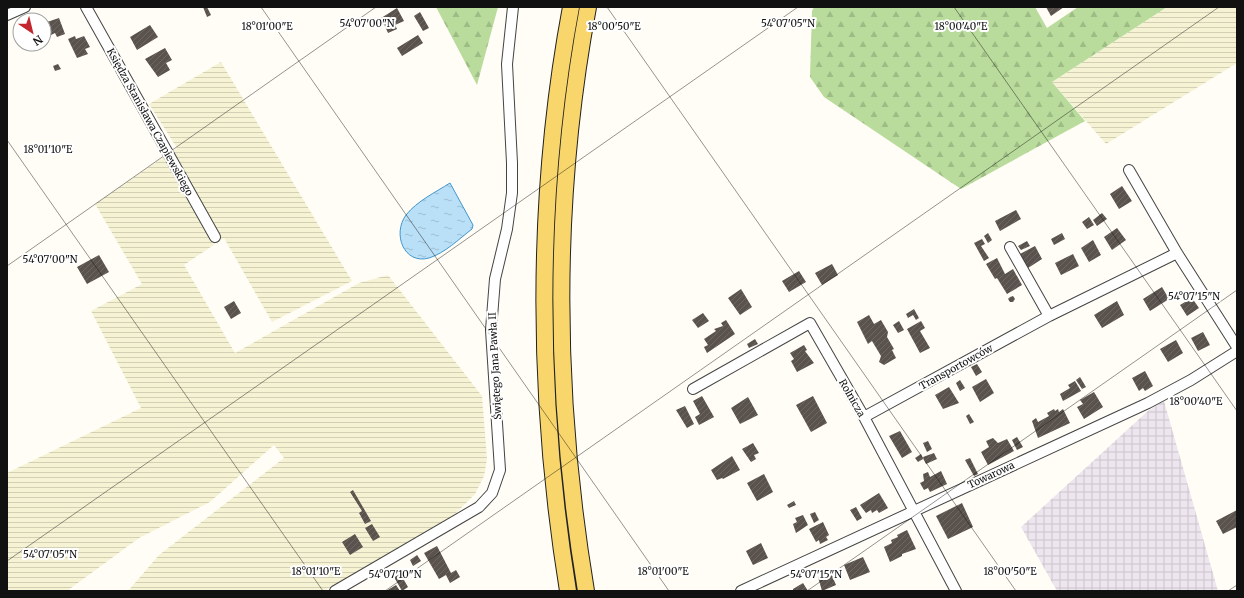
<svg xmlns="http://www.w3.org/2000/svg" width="1244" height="598" viewBox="0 0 1244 598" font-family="Merriweather,serif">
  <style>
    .industrial { fill: url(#industrial-grid) }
    .farmland { fill: url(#farmland-rules) }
    .forest { fill: url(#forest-firs) }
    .water { fill: url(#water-ripples); stroke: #3f96cf }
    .building { fill: url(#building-hatch) }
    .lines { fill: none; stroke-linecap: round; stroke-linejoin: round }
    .minor-casing { stroke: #444; stroke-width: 12 }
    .primary-casing { stroke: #222; stroke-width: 18 }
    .minor { stroke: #fff; stroke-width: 10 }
    .primary { stroke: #f9d66b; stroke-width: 16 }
    .ticks { fill: none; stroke: #111; stroke-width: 1; stroke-opacity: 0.45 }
    .labels { text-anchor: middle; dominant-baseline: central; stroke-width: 4; stroke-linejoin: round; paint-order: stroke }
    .street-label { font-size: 10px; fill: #111; stroke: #fff }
    .ticks-label { font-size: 10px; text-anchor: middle; fill: #111; stroke: #fff; stroke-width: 4; stroke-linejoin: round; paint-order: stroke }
  </style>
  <defs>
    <pattern id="industrial-grid" width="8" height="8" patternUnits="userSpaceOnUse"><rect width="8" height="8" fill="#eee6ef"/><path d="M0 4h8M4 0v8" fill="none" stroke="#cbc4cc"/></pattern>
    <pattern id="farmland-rules" width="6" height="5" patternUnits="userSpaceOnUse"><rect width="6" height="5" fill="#f6f3d4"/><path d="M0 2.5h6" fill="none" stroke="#d2cfb5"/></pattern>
    <pattern id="forest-firs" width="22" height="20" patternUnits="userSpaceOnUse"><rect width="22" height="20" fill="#b9dc9c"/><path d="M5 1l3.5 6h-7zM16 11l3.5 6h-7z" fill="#9ebc85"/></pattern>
    <pattern id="water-ripples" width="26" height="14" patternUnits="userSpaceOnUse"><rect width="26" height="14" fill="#b9e0f7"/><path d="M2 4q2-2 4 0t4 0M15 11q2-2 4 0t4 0" fill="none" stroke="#9ebfd3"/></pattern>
    <pattern id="building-hatch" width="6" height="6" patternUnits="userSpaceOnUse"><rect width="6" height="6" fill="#5a524d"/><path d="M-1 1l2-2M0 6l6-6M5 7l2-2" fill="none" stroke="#6d6662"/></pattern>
  </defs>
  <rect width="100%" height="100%" fill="#fffdf5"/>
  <!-- industrial -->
  <path class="industrial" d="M1164,401l54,190h-161l-36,-64 128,-117z"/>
  <!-- farmland -->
  <path class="farmland" d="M1167,7h70v56l-131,81 -54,-62z
    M221,62l131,219 -80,41 -48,-84 -40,27 51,88 124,-70 29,-8 94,121 5,63 -3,17 -9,18 -27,27 -124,70h-196l31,-36 125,-97 -10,-13 -64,57 -71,36 -72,53h-60v-118l134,-65 -50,-97 51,-27 -47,-80 82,-56 -28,-44z"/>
  <!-- forest -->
  <path class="forest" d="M436,7h62l-21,78z
    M814,7h221l12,21 31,-21h89l-115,75 33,39 -124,68 -137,-92 -14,-20 2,-66z"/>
  <!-- water -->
  <path class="water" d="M450,183l23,42 -1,4c-13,10 -27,24 -43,29 -25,7 -37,-24 -23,-43 11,-14 30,-23 44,-32z"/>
  <!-- building -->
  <path class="building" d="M203,7h4l4,8 -4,2z
    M1046,7h18l-13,9z
    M397,8l7,13 -9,4 2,4 -9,4 -4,-9 -3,2 -3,-6z
    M420,12l9,16 -6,3 -9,-15z
    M59,18l6,16 -8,3 -2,-4 -6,3 -5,-13z
    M150,25l8,12 -21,13 -7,-13z
    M418,35l5,8 -21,13 -5,-8z
    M75,36l1,3 8,-3 6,11 -5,2 3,5 -11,4 -9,-19z
    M165,48l7,12 -6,3 4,7 -12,7 -13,-18z
    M58,64l3,5 -6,2 -2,-5z
    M1122,186l10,15 -13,8 -9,-15z
    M1016,210l5,9 -21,12 -5,-10z
    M1102,213l5,6 -10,7 -4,-6z
    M1089,217l5,8 -7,4 -5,-7z
    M1117,228l9,12 -14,10 -8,-13z
    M988,233l4,7 -4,3 -4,-7z
    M1062,233l3,6 -11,6 -3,-6z
    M982,239l3,5 -4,2 8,12 -5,3 -10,-18z
    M1093,240l8,15 -12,7 -8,-14z
    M1027,241l3,5 -9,4 -3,-4z
    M1035,246l7,13 -14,9 -8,-14z
    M1073,254l6,12 -18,9 -6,-12z
    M99,255l10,17 -22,12 -10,-17z
    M997,258l8,16 8,-5 9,16 -15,9 -10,-16 -2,1 -9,-15z
    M832,264l6,11 -16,10 -7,-12z
    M799,271l7,11 -17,10 -7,-11z
    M1162,287l7,12 -19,12 -7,-12z
    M741,289l11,18 -12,8 -12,-17z
    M1013,296l2,3 -2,3h-3l-2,-3 2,-2z
    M1192,298l7,10 -12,8 -7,-11z
    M234,301l7,12 -10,6 -7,-12z
    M1117,301l7,14 -22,13 -8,-13z
    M914,309l5,9 -3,2 -3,-5 -5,3 -2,-4z
    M703,313l6,8 -11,7 -6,-8z
    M869,315l5,9 7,-4 7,12 -1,5 7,12 -2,1 4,8 -12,7 -5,-3 2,-6 -9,-15 -4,3 -11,-22z
    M726,320l9,14 -28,19 -3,-6 4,-2 -4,-6 12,-8 -2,-2 9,-3 -2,-3z
    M899,321l5,9 -6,3 -5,-8z
    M921,321l4,7 -5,3 10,17 -10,5 -13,-24z
    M1203,332l7,13 -12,6 -7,-13z
    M755,339l3,5 -9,4 -2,-4z
    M1176,340l7,13 -15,9 -8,-13z
    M804,345l3,5 -2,1 9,12 -17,9 -6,-11 3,-2 -4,-6z
    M977,364l5,8 -6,4 -5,-9z
    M1145,371l8,15 -8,5 -2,-3 -4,3 -7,-13z
    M1080,377l6,10 -4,2 -6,-9z
    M986,379l8,14 -14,9 -8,-15z
    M960,380l5,8 -5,3 -4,-8z
    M1075,381l6,10 -18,10 -3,-7 10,-6 -2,-3z
    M949,387l10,16 -16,6 -8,-14z
    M1094,392l9,15 -19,12 -7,-12 6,-3 -3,-4z
    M702,396l12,21 -15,8 -4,-8 5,-3 -7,-13z
    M813,396l14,27 -16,9 -15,-27z
    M748,397l10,18 -18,9 -9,-16z
    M685,406l9,18 -7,4 -11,-18z
    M1054,409l1,2 3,-2 1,3 4,-3 7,14 -32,15 -6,-17 4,-3 2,4 11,-6 -2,-3z
    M969,414l5,8 -4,2 -4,-8z
    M900,431l12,21 -10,6 -13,-22z
    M1017,437l6,10 -6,3 -5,-10z
    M993,438l5,5 9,-4 7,12 -26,14 -7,-13 8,-5 -3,-6z
    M928,441l4,8 -5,3 -4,-9z
    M753,443l6,10 -5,2 2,4 -5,3 -9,-13z
    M934,453l3,6 -11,5 -3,-7z
    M921,454l2,5 -5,3 -3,-4z
    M732,456l8,14 -17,9 -1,-1 -5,2 -6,-10z
    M970,458l8,16 -4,2 -9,-16z
    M941,471l6,13 -17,8 -2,-4 -4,2 -4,-7 4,-2 -1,-7 5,-2 2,5z
    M764,474l9,18 -16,9 -10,-18z
    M353,490l18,31 -6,3 -6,-11 3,-2 -12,-19z
    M879,493l9,15 -9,5 -2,-3 -5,3 -1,-3 -5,3 -6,-8z
    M794,501l2,4 -7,3 -2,-3z
    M962,503l11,24 -25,12 -12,-23z
    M856,507l6,11 -5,3 -7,-11z
    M1237,510v17l-14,7 -7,-13z
    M815,512l4,8 -5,3 -4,-9z
    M803,515l5,10 -12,8 -3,-9 4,-2 -2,-4z
    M823,522l6,13 -3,2 2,3 -8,4 -1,-4 -3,2 -7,-13z
    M372,524l8,13 -7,4 -8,-13z
    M907,530l9,19 -14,5v2l-12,6 -6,-15 8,-4 -1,-3 7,-3 -1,-2z
    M355,534l8,13 -13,8 -8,-13z
    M761,543l7,15 -15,7 -7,-14z
    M437,546l14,27 5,-3 4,7 -10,6 -4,-8 -7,4 -15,-26z
    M417,555l4,6 -8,5 -3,-6z
    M863,557l7,15 -20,8 -6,-15z
    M397,568l11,19 -6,4 -8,-14 4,-2 -3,-6z
    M831,573l5,12 -14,6 -4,-14z
    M803,583l5,8h-15v-2z
    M396,585l4,6h-14z"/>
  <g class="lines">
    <defs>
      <path id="minor" d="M86,7l129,230
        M7,15l18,-8
        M1129,170l48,83 60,94
        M1010,247l39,69
        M693,389l117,-66 54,94 92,174
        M864,417l185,-101 128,-63
        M335,591l144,-84 13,-14 8,-23 -9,-140 4,-51 12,-50 5,-36v-30l-5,-99 6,-57
        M741,591l407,-188 43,-23 46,-29"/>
      <path id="primary" d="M568,591c-31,-192 -33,-392 3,-584
        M586,591c-32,-193 -34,-391 2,-584"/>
    </defs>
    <!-- minor casing -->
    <use href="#minor" class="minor-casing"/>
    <!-- primary casing -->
    <use href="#primary" class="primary-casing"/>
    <!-- minor -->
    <use href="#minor" class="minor"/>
    <!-- primary -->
    <use href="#primary" class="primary"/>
  </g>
  <!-- ticks -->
  <path class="ticks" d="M261,7l408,584M607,7l409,584M954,7l283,404M7,140l316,451M7,266l369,-259M7,561l791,-554M385,591l834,-584M807,591l430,-301M1228,591l9,-6"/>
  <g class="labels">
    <!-- street labels -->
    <g class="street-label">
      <text transform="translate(150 122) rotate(61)">Księdza Stanisława Czapiewskiego</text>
      <text transform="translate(495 366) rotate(-93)">Świętego Jana Pawła II</text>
      <text transform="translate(956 367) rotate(-29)">Transportowców</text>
      <text transform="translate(852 398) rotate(60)">Rolnicza</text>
      <text transform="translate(991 475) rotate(-25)">Towarowa</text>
    </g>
  </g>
  <g class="ticks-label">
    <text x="367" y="27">54°07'00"N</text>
    <text x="788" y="27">54°07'05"N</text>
    <text x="267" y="30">18°01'00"E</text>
    <text x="614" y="30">18°00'50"E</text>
    <text x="961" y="30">18°00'40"E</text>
    <text x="48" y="153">18°01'10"E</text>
    <text x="50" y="263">54°07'00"N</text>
    <text x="1194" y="300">54°07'15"N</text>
    <text x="1196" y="405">18°00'40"E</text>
    <text x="50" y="558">54°07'05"N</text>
    <text x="316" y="575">18°01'10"E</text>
    <text x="663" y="575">18°01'00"E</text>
    <text x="1010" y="575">18°00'50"E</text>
    <text x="395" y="578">54°07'10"N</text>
    <text x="816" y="578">54°07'15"N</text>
  </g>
  <!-- border -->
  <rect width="1244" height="598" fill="none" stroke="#111111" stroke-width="16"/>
  <!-- north arrow -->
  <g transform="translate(32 32) rotate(145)"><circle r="19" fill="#ffffff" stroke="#a0a0a0"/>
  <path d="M0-3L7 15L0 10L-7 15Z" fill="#c4262e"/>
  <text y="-6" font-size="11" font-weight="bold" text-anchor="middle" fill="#111111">N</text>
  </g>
</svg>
